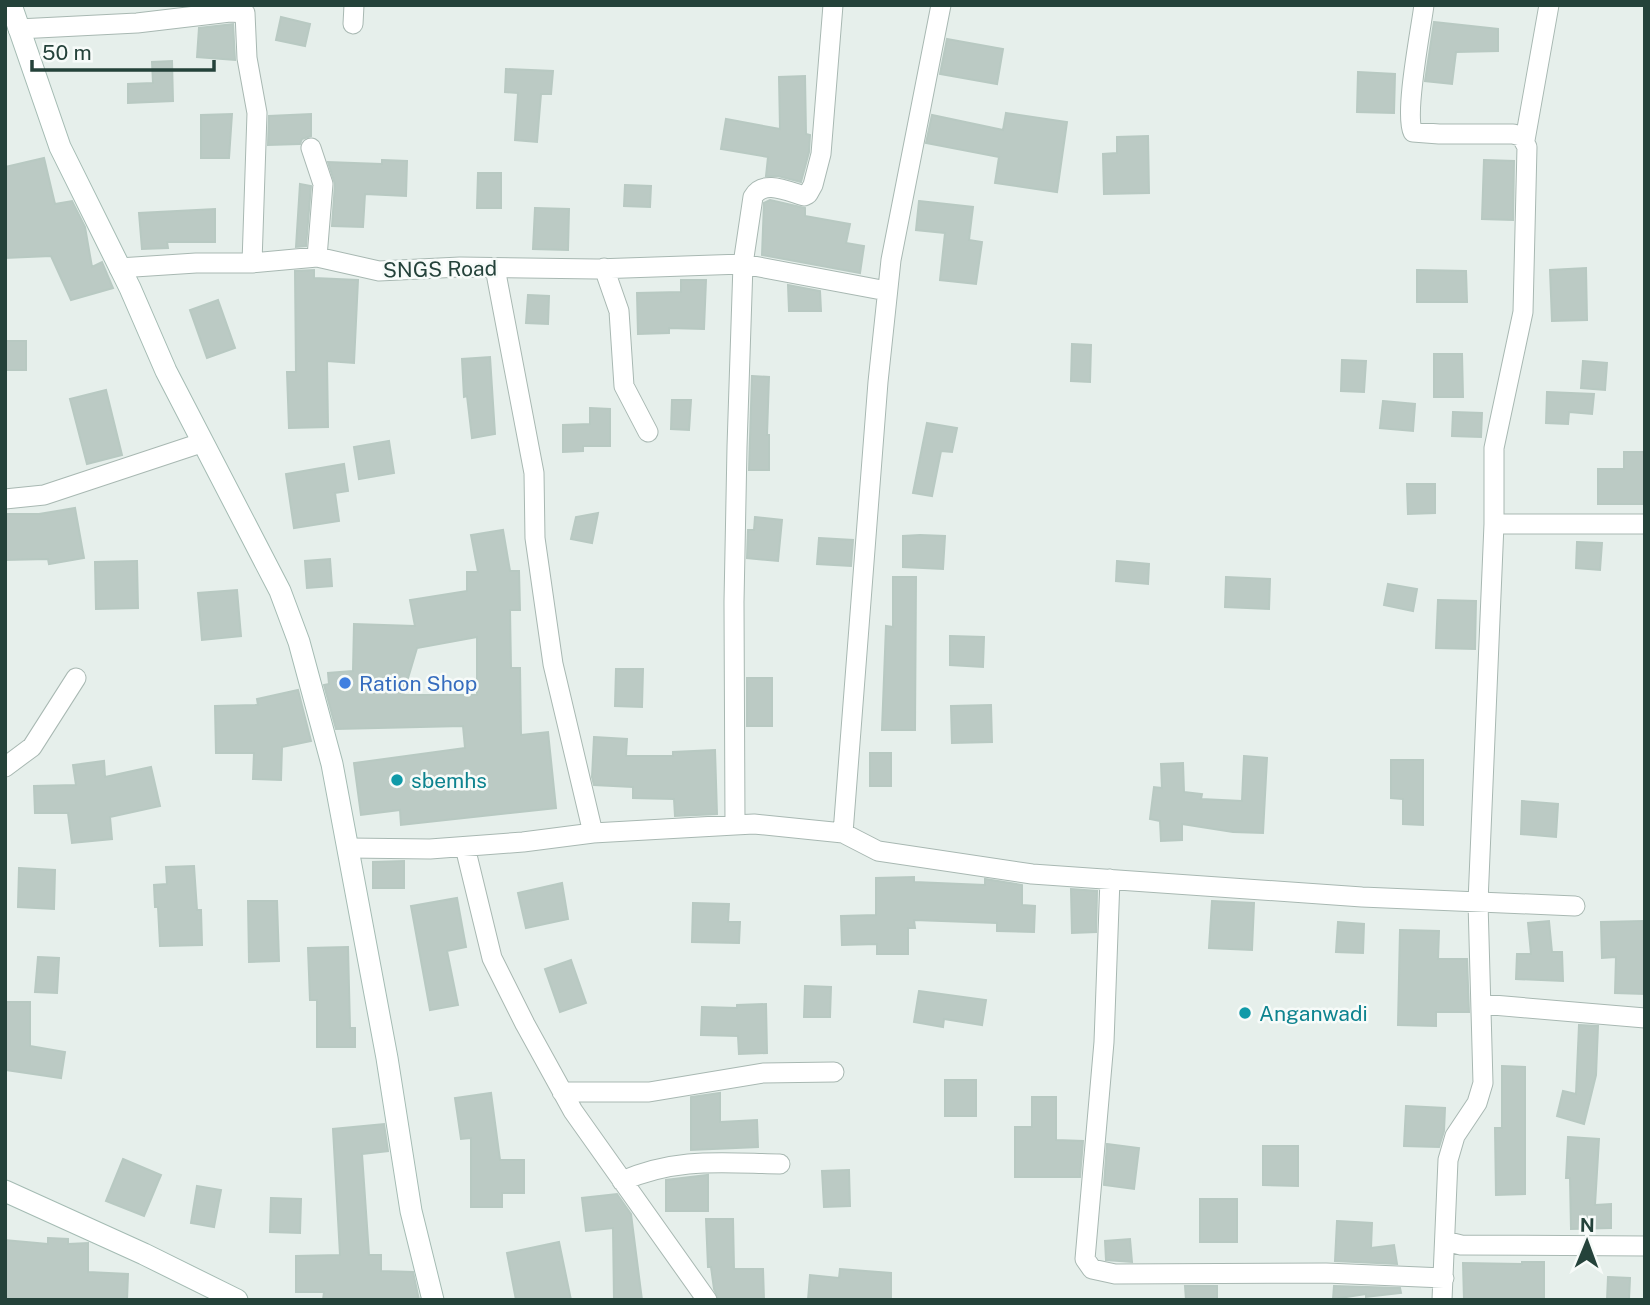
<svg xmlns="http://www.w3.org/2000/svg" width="1650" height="1305" viewBox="0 0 1650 1305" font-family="'Public Sans',sans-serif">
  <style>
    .building { fill: #bbcac4; stroke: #b8c9c2; stroke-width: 2; fill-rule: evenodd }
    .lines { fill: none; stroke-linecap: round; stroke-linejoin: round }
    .street-casing { stroke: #a8b8b2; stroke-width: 21 }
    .secondary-casing { stroke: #a4bbb3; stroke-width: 23 }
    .street { stroke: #fff; stroke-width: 19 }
    .secondary { stroke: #fff; stroke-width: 21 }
    .shop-dot { fill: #3f7fe0; stroke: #f7fbf9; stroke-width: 2.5 }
    .culture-dot { fill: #0f9aa8; stroke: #f7fbf9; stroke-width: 2.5 }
    .labels { text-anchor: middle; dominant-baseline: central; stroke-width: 5; stroke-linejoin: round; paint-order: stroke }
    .street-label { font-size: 21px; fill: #24423a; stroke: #f7fbf9 }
    .shop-label { font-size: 21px; fill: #366cbe; stroke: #f7fbf9; text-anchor: start }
    .culture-label { font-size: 21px; fill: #0d838f; stroke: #f7fbf9; text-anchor: start }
  </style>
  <rect width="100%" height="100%" fill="#e6efeb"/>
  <!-- building -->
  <path class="building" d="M281,17l29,7 -5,22 -29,-6z
    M1434,22l64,7v22l-42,1 -4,32 -27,-3z
    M233,24l2,36 -38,-3 2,-29z
    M947,39l56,10 -6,35 -57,-10z
    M172,61l1,40 -45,2v-19l25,-1 -1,-21z
    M506,69l47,2 -2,23h-10l-4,48 -22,-2 3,-47 -13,-1z
    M1358,72l37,2 -1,39 -37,-1z
    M805,76l1,58 4,1 -1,17 -8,30 -23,-6h-12l2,-19 -47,-8 5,-30 54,10 -1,-52z
    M1006,113l61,9 -10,70 -62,-9 4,-26 -73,-14 6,-28 71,15z
    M232,114l-3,44h-28v-43z
    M311,114v22l-9,3 -2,5 -32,1 1,-29z
    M1148,136l1,57 -45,1 -1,-40 14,-1v-16z
    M44,158l11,46 17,-3 13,26 7,40 10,-5 11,26 -42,12 -20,-44 -46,2v-91z
    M382,160l25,1 -1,35 -41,-2 -2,33 -31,-1 3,-42 -7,-22 54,2z
    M1484,160l30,1 -1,59 -31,-1z
    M478,173h23v35h-24z
    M300,184l11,2 -5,60 -10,1z
    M625,185l26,1 -1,21 -26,-1z
    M770,200l35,8v8l45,8 -4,19 18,3 -4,27 -98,-18 2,-52z
    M919,201l54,6 -4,33 13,2 -6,42 -36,-4 5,-47 -29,-3z
    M535,208l34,1 -1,41 -35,-1z
    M215,209v33h-48l1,6 -26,1 -3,-36z
    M1586,268l1,52 -35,1 -2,-51z
    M314,270v8l44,2 -4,83 -27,-2 1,66 -39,1 -2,-56h9l-1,-101z
    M1417,270l49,1 1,31h-50z
    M681,280h25l-2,49 -35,-1v5l-31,1 -1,-41 44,-1z
    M788,285l32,6 1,20h-32z
    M528,295l21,1 -1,28 -22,-1z
    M218,300l17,48 -28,10 -17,-48z
    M5,341h21v29h-21z
    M1072,344l19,1 -1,37 -19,-1z
    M1434,354h28l1,43h-29z
    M490,357l5,77 -23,4 -5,-42 -3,1 -2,-38z
    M1342,360l24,1 -2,31 -23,-1z
    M1583,361l24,2 -2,27 -24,-2z
    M752,376l17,1 -2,58h2v35h-20z
    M106,390l16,65 -35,9 -17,-65z
    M1547,392l47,2 -2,20 -23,-2 -1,12 -22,-1z
    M672,400h19l-2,30 -18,-1z
    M1383,401l32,3 -2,27 -33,-3z
    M590,408l20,1v37h-27v5l-20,1v-27l27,-1z
    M1453,412l29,1 -1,24 -29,-1z
    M927,423l30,5 -5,24 -11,-1 -9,45 -19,-3z
    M389,441l5,32 -35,6 -5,-32z
    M1624,452h21v52h-47v-35h26z
    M344,464l4,27 -13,2 4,28 -45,7 -8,-54z
    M1407,484h28v29l-27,1z
    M75,508l9,50 -35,6 -1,-5 -43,1v-46h34z
    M598,513l-6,30 -21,-4 5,-22z
    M755,517l27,3 -4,41 -31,-3 1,-28h6z
    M503,530l7,41h9l1,39h-10l1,58h9l1,67 27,-3 8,76 -155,17 -1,-15 -39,5 -7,-52 111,-15 -2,-22 -127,3 -12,-44 5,-1 -1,-11 25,-2 1,-47 61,2 -5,-26 57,-9v-19h11l-7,-37zM477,637v58h-74l14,-47z
    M920,535l25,1 -2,33 -40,-2v-31z
    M819,538l34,2 -2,26 -34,-2z
    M1577,542l25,1 -2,27 -24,-2z
    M330,559l2,27 -25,2 -2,-27z
    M137,561l1,47 -42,1 -1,-47z
    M1117,561l32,3 -1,20 -32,-3z
    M893,577h23l-1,153h-33l4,-104 7,1z
    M1226,577l44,2 -1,30 -44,-2z
    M1388,584l29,5 -4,22 -29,-6z
    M237,590l4,46 -39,4 -4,-47z
    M1438,600l38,1 -1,48 -39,-1z
    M950,636l34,1 -1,30 -33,-2z
    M616,669h27l-1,38 -27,-1z
    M747,678h25v48h-25z
    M298,690l13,51 -29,6 -1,33 -28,-1 1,-26h-38l-1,-47 43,-1 -1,-6z
    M991,705l1,37 -40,1 -1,-37z
    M594,737l33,2 -1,17h47v-4l42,-2 2,64 -42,2 -1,-17 -41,-1v-11l-39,-2 -2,-8z
    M870,753h21v33h-21z
    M1244,756l23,2 -4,75 -30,-1 -51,-8v16l-21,1 -1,-20 -10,-2 4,-32 8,1 -1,-24 22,-1 1,29 18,2 -1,5 41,2z
    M1391,760h32v65l-20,-1v-25l-12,-1z
    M104,761l1,16 46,-10 9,39 -50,11 2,22 -40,4 -4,-30h-33l-1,-27 42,-1 -3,-20z
    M1522,801l36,3 -2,33 -35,-3z
    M404,861v27h-31v-26z
    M194,866l3,44h4l1,35 -42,1 -2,-39h-3l-1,-22 13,-1 -1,-17z
    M19,868l36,2 -1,39 -36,-2z
    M914,877v5l71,3v-6l37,6v20l13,1 -1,26 -37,-1v-8l-83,-3 1,8h-7v26h-31v-10l-35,1 -1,-29 35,-1v-37z
    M562,883l6,36 -42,9 -8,-35z
    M1071,889l26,2 -1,41 -24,1z
    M457,898l9,49 -19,4 11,54 -28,5 -19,-104z
    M248,901h29l2,60 -30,1z
    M1212,901l42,2 -2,47 -43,-2z
    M693,903l36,1 -1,18h12l-1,21 -47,-1z
    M1549,921l3,31h10l1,29 -47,-2 1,-25h14l-3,-31z
    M1643,921l2,73 -30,-1 1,-36 -14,1 -1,-36z
    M1338,922l26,2 -1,29 -27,-1z
    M1400,930l39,1 -1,28h29l2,53h-33v14l-38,-1z
    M348,947l2,81h5v19h-38v-47h-7l-2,-52z
    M38,957l21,1 -2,35 -22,-1z
    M571,960l15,43 -26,9 -15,-43z
    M805,986l26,1 -1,30h-26z
    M919,991l67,9 -4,25 -38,-6 -1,8 -29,-5z
    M5,1002h25v44l35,6 -4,26 -56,-8z
    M766,1004l1,49 -28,1 -1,-18 -37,-1 1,-28 35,1v-3z
    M1579,1025l19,1 -2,49 -12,49 -27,-8 6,-25 13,3z
    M1502,1066l23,1v127l-29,1 -1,-67h7z
    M945,1080h31v36h-31z
    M491,1093l9,67h24v33h-22v14h-31v-69l-10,1 -6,-41z
    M720,1093v29l37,-2 1,27 -67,3v-53z
    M1032,1097h24v43l27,1 -3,36h-65v-50h17z
    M1406,1106l39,2 -1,23 -5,16 -35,-1z
    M384,1124l4,27 -26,3 7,101h12v16l32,1 6,28h-96l1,-8h-28v-36l44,-1 -7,-126z
    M1568,1137l31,2 -4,66 16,-1v24l-40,1 -1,-51h-4z
    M1107,1144l32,4 -5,41 -30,-4z
    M1263,1146h35v40l-35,-1z
    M123,1159l38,16 -17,41 -38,-15z
    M849,1170l1,36 -26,1 -2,-36z
    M708,1175v36h-42v-31z
    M197,1186l24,4 -7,37 -23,-4z
    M617,1194l14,20 11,86h-28l-1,-72 -27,3 -4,-33z
    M271,1198l30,1 -1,34 -30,-1z
    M1200,1199h37v43h-37z
    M706,1219h27l1,50h29l1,31h-45l-5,-11 -3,-22h-3z
    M1337,1221l35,2 -1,25 23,-3 3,19 -62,-3z
    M48,1238l20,1v5l20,-1v29l40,2 -1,26h-122v-60l43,4z
    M1130,1239l2,23 -26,-2 -1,-19z
    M559,1242l12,58h-55l-9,-47z
    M1522,1262h22v38h-80l-1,-37 59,1z
    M840,1269l51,4v27h-83l2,-25 29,3z
    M1608,1277l22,1 -1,22h-22z
    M1185,1286h32v14h-31z
    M1334,1286l66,2 1,5 -35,4v-3l-33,5z"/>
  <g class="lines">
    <defs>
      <path id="street" d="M941,5l-50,255 -13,122 -35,451 35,18 154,23 330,23 213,9
        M1424,5c-3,24 -20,109 -11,127l26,2h74l8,2 6,11 -4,165 -29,136v76l-16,378 5,181 -6,20 -22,33 -7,24 -6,140
        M353,24l1,-19
        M18,29l119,-6 93,-11 15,1 2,45 10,55 -5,150
        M1525,140l24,-135
        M311,148l12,36 -6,73
        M119,268l77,-5h56l65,-6 62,14 81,-4 136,2 147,-5 144,27
        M495,268l39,205 1,65 18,126 40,169
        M604,268l15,43 5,75 24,46
        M5,499l39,-4 157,-52
        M1494,524h151
        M5,767l27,-20 44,-69
        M735,825l-1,-223 3,-155 6,-183 10,-67c10,-18 34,-6 51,-1l4,-2 5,-9 8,-31 12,-149
        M465,847l27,111 33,66 48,87 134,189
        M349,848l81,1 93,-7 70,-9 142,-8 19,-1 89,9
        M1110,879l-6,163 -19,217 7,10 23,5 211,-1 118,5
        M1481,1004l164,14
        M562,1092h87l114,-19 71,-1
        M622,1181c56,-24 99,-18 158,-17
        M1445,1241l16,4 184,1"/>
      <path id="secondary" d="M11,5l49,142 70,141 36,83 114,220 19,51 33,122 55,294 24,153 22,89
        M5,1191l139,63 93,46"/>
    </defs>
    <!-- street casing -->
    <use href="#street" class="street-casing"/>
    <!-- secondary casing -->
    <use href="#secondary" class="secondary-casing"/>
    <!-- street -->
    <use href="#street" class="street"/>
    <!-- secondary -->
    <use href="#secondary" class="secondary"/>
  </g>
  <!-- markers -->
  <circle class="shop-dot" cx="345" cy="683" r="7"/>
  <g class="culture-dot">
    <circle cx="397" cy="780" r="7"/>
    <circle cx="1245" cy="1013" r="7"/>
  </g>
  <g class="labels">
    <!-- street labels -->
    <g class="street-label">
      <text transform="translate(440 269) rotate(-1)">SNGS Road</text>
    </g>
    <!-- shop labels -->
    <g class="shop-label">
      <text x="359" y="683">Ration Shop</text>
    </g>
    <!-- culture labels -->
    <g class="culture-label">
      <text x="411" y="780">sbemhs</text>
      <text x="1259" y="1013">Anganwadi</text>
    </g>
  </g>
  <!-- border -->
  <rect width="1650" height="1305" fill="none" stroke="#24423a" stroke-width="14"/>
  <!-- north arrow -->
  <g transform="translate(1587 1242) rotate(1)" stroke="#f7fbf9" stroke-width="5" paint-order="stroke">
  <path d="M0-5L12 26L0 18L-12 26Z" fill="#24423a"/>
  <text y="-10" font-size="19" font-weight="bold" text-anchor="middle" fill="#24423a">N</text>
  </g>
  <!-- scale -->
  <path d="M32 60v10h182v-10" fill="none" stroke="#24423a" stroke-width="3.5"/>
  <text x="42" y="60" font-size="21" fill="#24423a" stroke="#f7fbf9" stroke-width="5" paint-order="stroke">50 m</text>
</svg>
